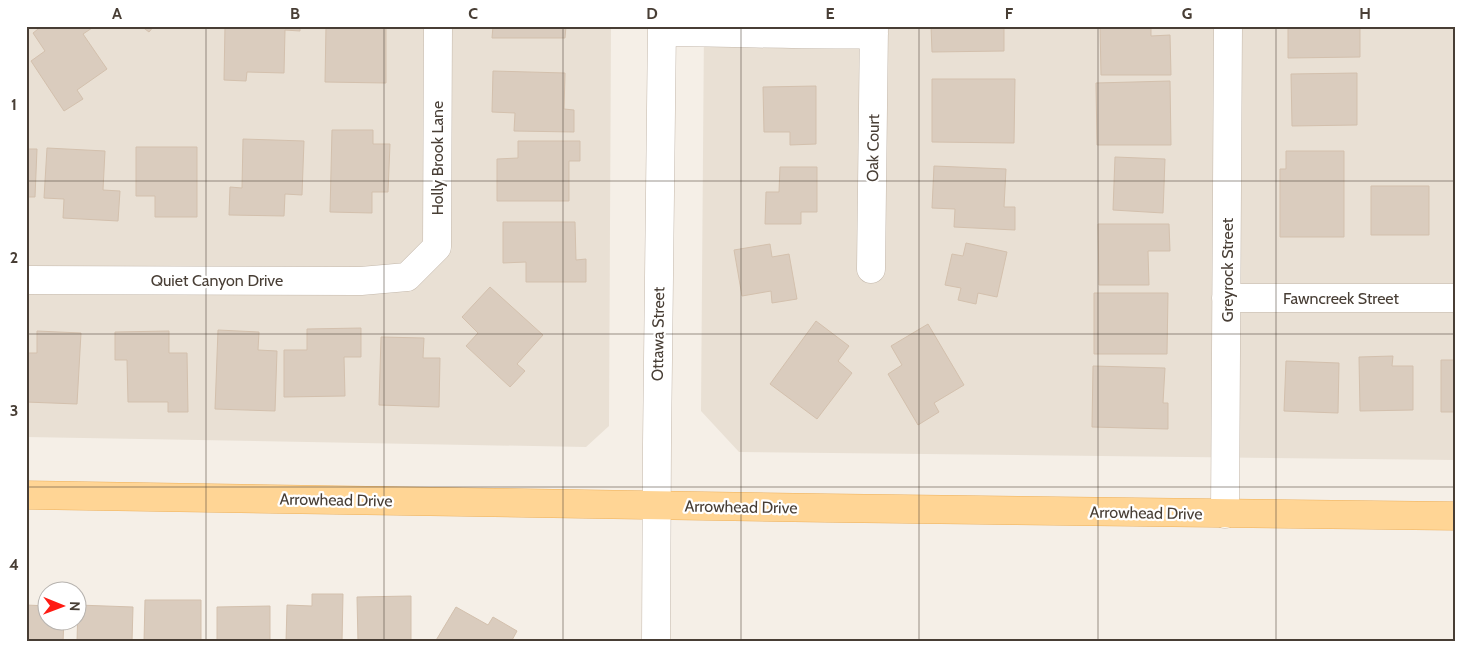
<svg xmlns="http://www.w3.org/2000/svg" width="1482" height="668" viewBox="0 0 1482 668" font-family="Cabin,sans-serif">
  <style>
    .residential { fill: #e9e0d4 }
    .building { fill: #daccbe; stroke: #d3c0ad }
    .lines { fill: none; stroke-linecap: round; stroke-linejoin: round }
    .minor-casing { stroke: #c4b8ab; stroke-width: 29 }
    .major-casing { stroke: #eeb15b; stroke-width: 29 }
    .minor { stroke: #fff; stroke-width: 28 }
    .major { stroke: #ffd595; stroke-width: 28 }
    .grid { fill: none; stroke: #483e35; stroke-width: 1; stroke-opacity: 0.55 }
    .labels { text-anchor: middle; dominant-baseline: central; stroke-width: 4.5; stroke-linejoin: round; paint-order: stroke }
    .street-label { font-size: 16px; fill: #483e35; stroke: #fff }
    .neatline { fill: none; stroke: #483e35; stroke-width: 2 }
    .grid-label { font-size: 16px; text-anchor: middle; font-weight: bold; fill: #483e35 }
  </style>
  <rect width="100%" height="100%" fill="#f5efe7"/>
  <!-- residential -->
  <path class="residential" d="M26,26h585l-2,400 -23,21 -560,-10z
    M704,26h752v434l-717,-8 -38,-41z"/>
  <!-- building -->
  <path class="building" d="M42,26h53l-12,8 24,35 -30,21 6,9 -19,12 -33,-50 14,-10 -12,-18z
    M141,26h13l-5,6z
    M225,26h75v5l-15,-1 -1,43 -37,-1 -1,9 -22,-1z
    M326,26h60v57l-61,-1z
    M493,26h73l-1,12h-73z
    M931,26h73v25l-72,1z
    M1100,26h51v10l19,-1 1,40h-70z
    M1288,26h72v31l-72,1z
    M493,71l72,2 -1,36 10,1v22l-60,-1 1,-18 -23,-1z
    M1357,73v52l-65,1 -1,-52z
    M932,79h83l-1,64 -82,-1z
    M1170,81l1,64h-74l-1,-62z
    M816,86v58l-26,1v-13h-26l-1,-45z
    M332,130h41v14h17l-2,48h-16v21l-42,-1z
    M243,139l61,2 -2,54 -17,-1 -1,22 -55,-1 1,-28 12,1z
    M518,141h62v20h-11v40h-72v-42l21,-1z
    M136,147h61v70h-42v-21h-19z
    M47,148l58,3 -2,39 17,1 -2,30 -55,-3 1,-19 -20,-1z
    M26,149h11l-2,48h-9z
    M1286,151h58v86h-64v-68h6z
    M1115,157l50,2 -2,54 -50,-3z
    M934,166l72,3 -2,38h11v23l-61,-3 1,-18 -23,-1z
    M780,167h37v45h-16v12h-36l1,-32h13z
    M1371,186h58v49h-58z
    M503,222h72l1,38 10,-1v23h-60v-20l-23,1z
    M1098,224h71l1,27h-22l1,34h-50z
    M966,243l41,9 -10,45 -19,-4 -2,11 -18,-4 3,-12 -16,-3 7,-31 11,2z
    M770,244l2,13 17,-3 8,45 -25,4 -1,-12 -29,5 -8,-46z
    M490,287l53,48 -26,29 8,7 -15,16 -44,-41 12,-13 -16,-16z
    M1094,293h74l-1,61h-73z
    M816,321l33,25 -11,15 14,12 -35,46 -47,-35z
    M928,324l36,61 -30,18 5,9 -21,13 -30,-51 14,-9 -11,-19z
    M361,328v29h-17l1,39 -61,1v-47h23v-21z
    M218,330l41,2 -1,18 19,1 -2,60 -60,-2z
    M37,331l44,2 -4,71 -51,-2v-49h11z
    M169,331v22h18l1,59h-20v-10h-40l-1,-42h-12v-28z
    M381,337l43,1 -1,20h17l-1,49 -60,-2z
    M1393,356l-1,10h21v44l-53,1 -1,-54z
    M1441,360h15v52h-15z
    M1286,361l53,2 -1,50 -54,-2z
    M1093,366l72,2 -2,35h5v26l-76,-2z
    M312,594h31l-1,48h-56l1,-37 25,1z
    M411,596v46h-53l-1,-45z
    M145,600h56v42h-57z
    M26,605l22,1v14h16l-1,22h-37z
    M78,605l55,2 -1,35h-55z
    M270,606v36h-53v-35z
    M456,607l32,18 5,-8 24,14 -6,11h-76z"/>
  <g class="lines">
    <defs>
      <path id="minor" d="M662,32c71,0 142,4 212,2
        M871,269l3,-243
        M26,280l335,1 46,-4 30,-30 1,-221
        M1226,298h230
        M1225,514l3,-488
        M656,642l1,-198 5,-418"/>
      <path id="major" d="M26,495l800,13 630,8"/>
    </defs>
    <!-- minor casing -->
    <use href="#minor" class="minor-casing"/>
    <!-- major casing -->
    <use href="#major" class="major-casing"/>
    <!-- minor -->
    <use href="#minor" class="minor"/>
    <!-- major -->
    <use href="#major" class="major"/>
  </g>
  <!-- grid -->
  <path class="grid" d="M206,26v616M384,26v616M563,26v616M741,26v616M919,26v616M1098,26v616M1276,26v616M26,181h1430M26,334h1430M26,487h1430"/>
  <g class="labels">
    <!-- street labels -->
    <g class="street-label">
      <text transform="translate(873 148) rotate(-89)">Oak Court</text>
      <text transform="translate(437 158) rotate(-90)">Holly Brook Lane</text>
      <text transform="translate(1227 270) rotate(-90)">Greyrock Street</text>
      <text x="217" y="280">Quiet Canyon Drive</text>
      <text x="1341" y="298">Fawncreek Street</text>
      <text transform="translate(658 334) rotate(-89)">Ottawa Street</text>
      <text transform="translate(336 500) rotate(1)">Arrowhead Drive</text>
      <text transform="translate(741 507) rotate(1)">Arrowhead Drive</text>
      <text transform="translate(1146 513) rotate(1)">Arrowhead Drive</text>
    </g>
  </g>
  <!-- border -->
  <rect width="1482" height="668" fill="none" stroke="#ffffff" stroke-width="55"/>
  <!-- north arrow -->
  <g transform="translate(62 606) rotate(91)"><circle r="24" fill="#ffffff" stroke="#b6b2ae"/>
  <path d="M0-4L9 19L0 12L-9 19Z" fill="#ff1b13"/>
  <text y="-8" font-size="14" font-weight="bold" text-anchor="middle" fill="#483e35">N</text>
  </g>
  <rect x="28" y="28" width="1426" height="612" class="neatline"/>
  <g class="grid-label">
    <text x="117" y="19">A</text>
    <text x="295" y="19">B</text>
    <text x="473" y="19">C</text>
    <text x="652" y="19">D</text>
    <text x="830" y="19">E</text>
    <text x="1009" y="19">F</text>
    <text x="1187" y="19">G</text>
    <text x="1365" y="19">H</text>
    <text x="14" y="110">1</text>
    <text x="14" y="263">2</text>
    <text x="14" y="416">3</text>
    <text x="14" y="570">4</text>
  </g>
</svg>
